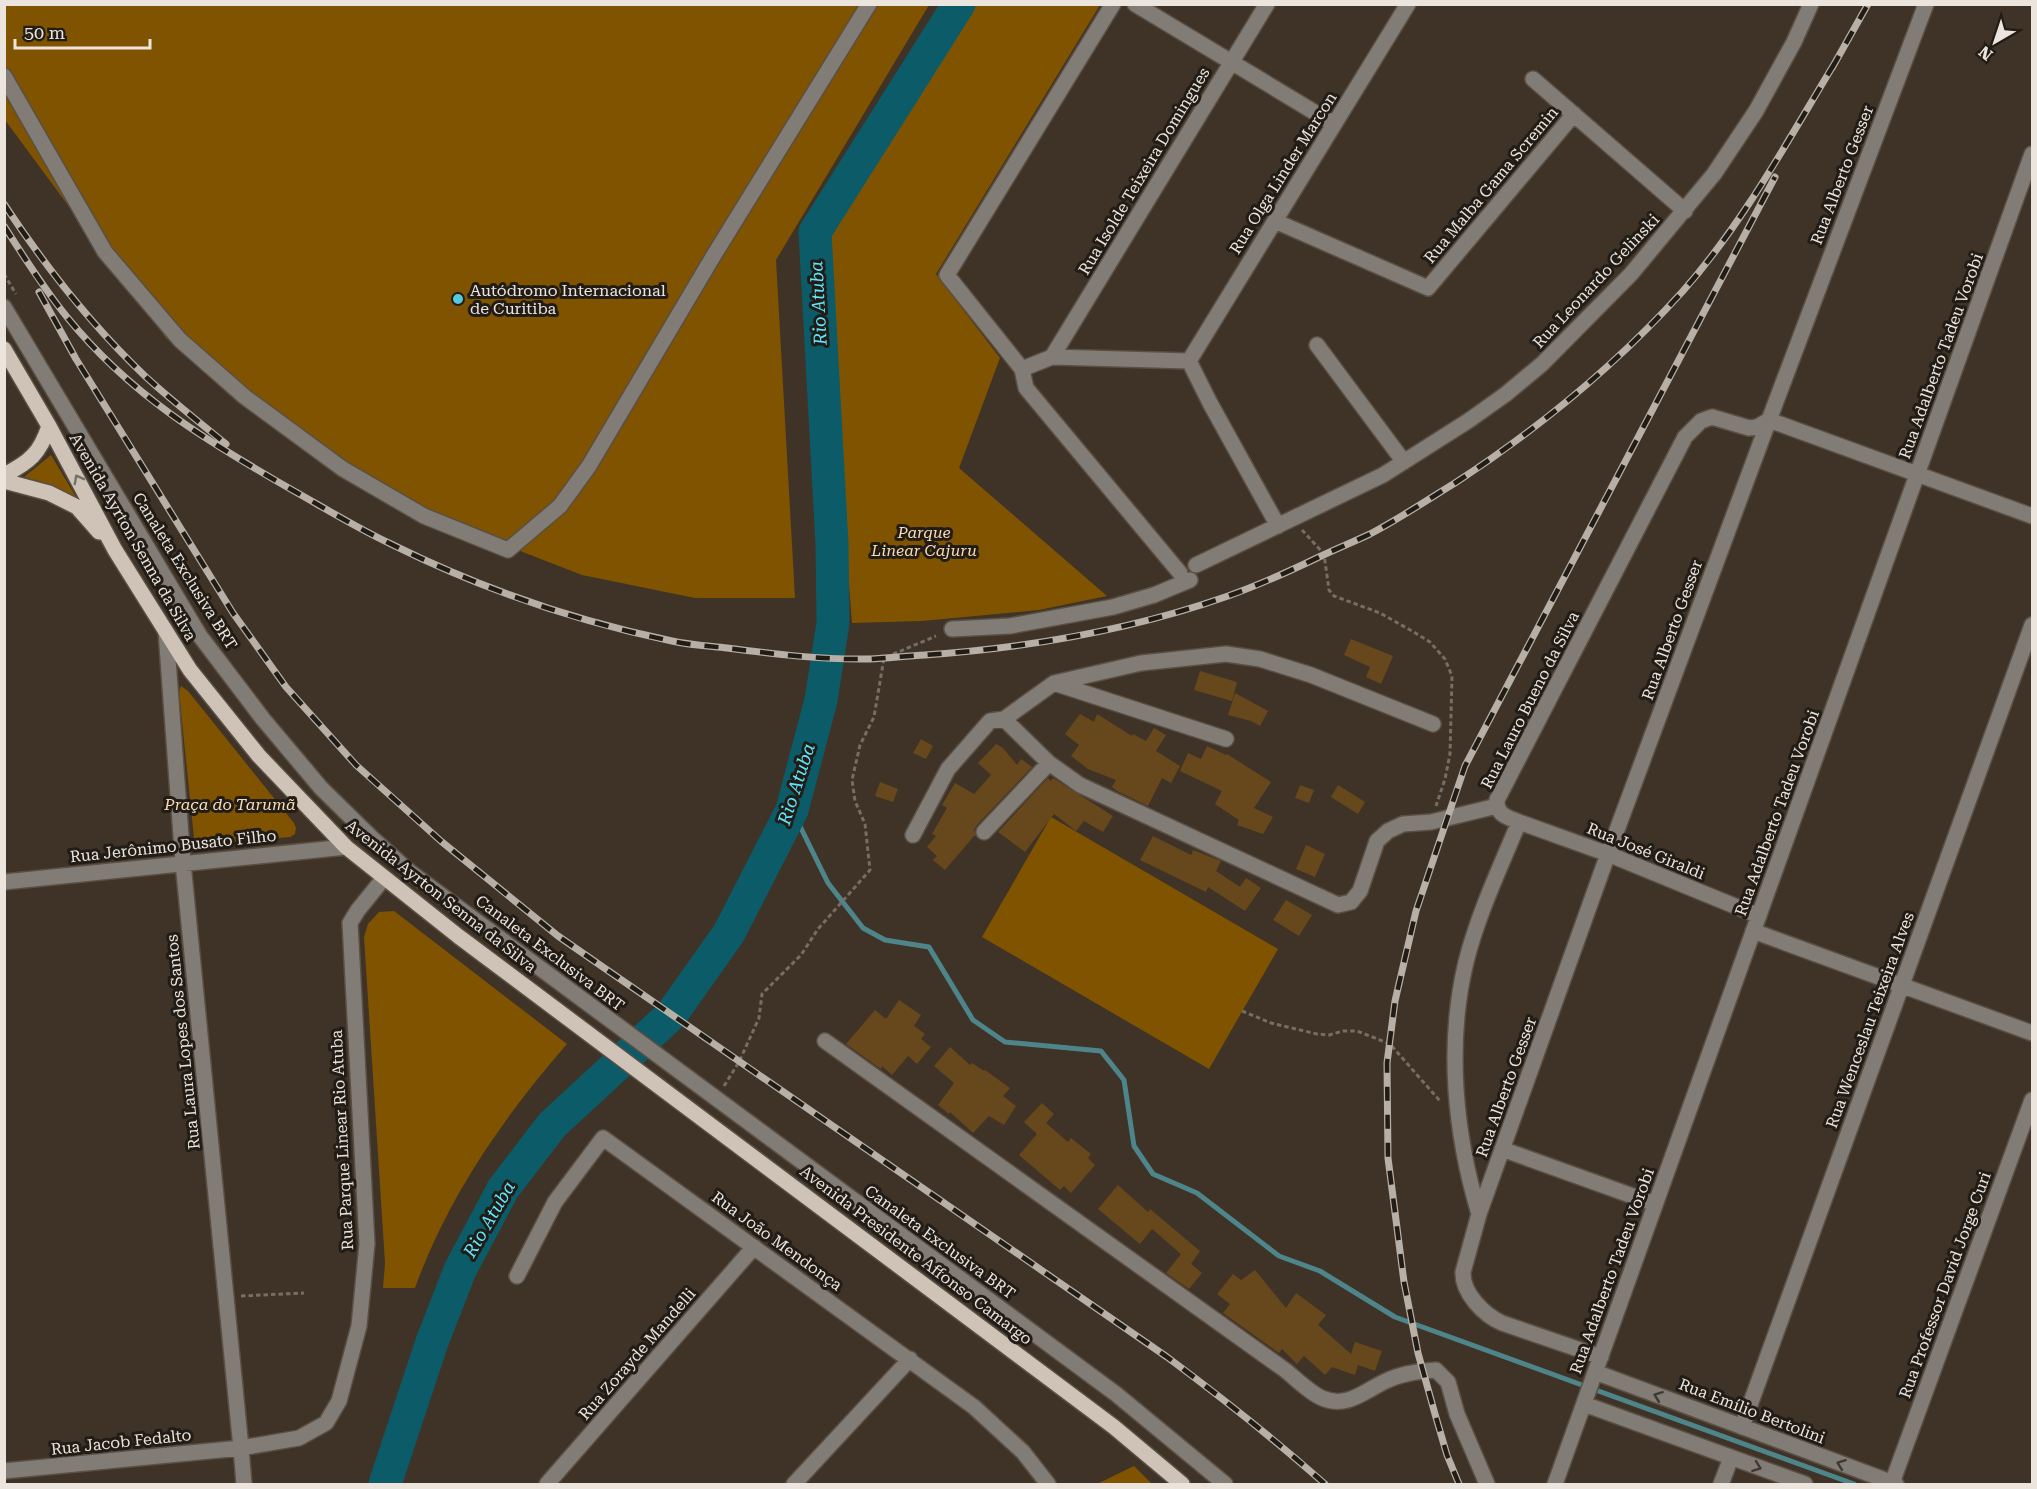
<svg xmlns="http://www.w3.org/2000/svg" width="2037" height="1489" viewBox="0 0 2037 1489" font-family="'Roboto Serif',serif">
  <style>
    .green { fill: #805300 }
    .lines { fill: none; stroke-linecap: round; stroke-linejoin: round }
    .stream { stroke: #4e858b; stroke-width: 5 }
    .river { stroke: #0b5c68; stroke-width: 33 }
    .building { fill: #67481c }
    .minor-casing { stroke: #5a4f43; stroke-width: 18 }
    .major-casing { stroke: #5a4f43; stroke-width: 18 }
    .path { stroke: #776d62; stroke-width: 3; stroke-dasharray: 4.5 3; stroke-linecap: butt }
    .minor { stroke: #827c76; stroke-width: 15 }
    .major { stroke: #cec3b6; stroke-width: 15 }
    .rail-casing { stroke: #b8b0a6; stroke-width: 7 }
    .rail { stroke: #211c16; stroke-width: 4.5; stroke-dasharray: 14; stroke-linecap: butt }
    .oneway { stroke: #787066 }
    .oneway2 { stroke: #3e3933 }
    .poi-dot { fill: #55cadf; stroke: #211c16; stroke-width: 2 }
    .labels { text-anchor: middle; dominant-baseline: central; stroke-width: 6; stroke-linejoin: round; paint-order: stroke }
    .street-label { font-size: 16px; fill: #ece5dd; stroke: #211c16 }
    .poi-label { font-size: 16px; fill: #ece5dd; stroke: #211c16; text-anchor: start }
    .park-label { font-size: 16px; font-style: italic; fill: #fadcb6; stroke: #211c16 }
    .water-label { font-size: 18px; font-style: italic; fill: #60e6ff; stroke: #211c16 }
  </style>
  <rect width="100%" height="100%" fill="#3e3326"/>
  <!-- green -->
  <path class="green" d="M970,4l130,1 -164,269 64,84 -41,110 148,128 -68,14 -117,11 -70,2 -29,-378z
    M4,5h925l-153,255 19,338h-100l-113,-23 -190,-74 -156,-100 -70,-63 -161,-218z
    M51,455l25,42 -31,-14 -21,-6z
    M181,686l7,5 106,132 2,5 -1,6 -5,3 -86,8 -6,-2 -4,-5 -15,-146z
    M1051,817l227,132 -69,120 -227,-132z
    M394,911l173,133c-64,74 -119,152 -152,244h-32l2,-25 -21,-326 4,-13 11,-12z
    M1134,1466l18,18h-55z"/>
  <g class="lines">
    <!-- stream -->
    <path class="stream" d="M792,810l36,73 35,45 22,12 44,7 44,73 32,22 96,9 23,29 10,66 19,28 44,19 82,63 41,15 75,46 459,167"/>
    <!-- river -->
    <path class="river" d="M385,1484l47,-142 28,-72 43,-81 49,-64 119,-110 58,-82 63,-123 29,-110 12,-77 -1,-79 -17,-312 144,-228"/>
  </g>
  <!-- building -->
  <path class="building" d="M1351,639l42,17 -12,28 -15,-7 4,-10 -26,-12z
    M1200,671l37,11 -5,19 -38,-11z
    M1235,693l33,18 -8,15 -9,-5 -23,-6z
    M1080,714l14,8 3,-8 35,22 1,-2 13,7 8,-13 12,7 -10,16 24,15 -9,17 -9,-5 -14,28 -31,-15 -5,-4 4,-7 -28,-11 -17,-13 8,-11 -14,-11z
    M921,739l12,7 -7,13 -13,-6z
    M996,744l7,4 14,17 4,-6 11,8 -55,58 -3,5 2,6h-2l-29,34 -12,-10 4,-4 -10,-9 9,-11 -4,-2 15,-26 -5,-3 13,-22 19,11 17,-19 -13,-12z
    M1207,746l19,9 1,-1 44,28 -17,26 19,9 -10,17 -26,-9 2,-5 -24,-16 7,-13 -42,-20 8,-18 13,6z
    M1048,778l3,3 2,-3 60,38 -10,16 -19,-11 -8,10 -22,-17 -29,38 -27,-20z
    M880,782l18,7 -5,13 -18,-6z
    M1300,785l14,5 -5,13 -14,-5z
    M1338,785l27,17 -7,12 -27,-17z
    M1153,836l38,19 2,-5 28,11 -5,10 24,16 6,-9 15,10 -16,23 -37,-24 -2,5 -66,-32z
    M1306,845l19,9 -10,23 -19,-8z
    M1286,900l26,15 -13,21 -26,-16z
    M899,1000l22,15 -7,11 11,8 -4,5 10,8 -14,17 -9,-8 -16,19 -10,-9 -1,3 -35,-25 29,-34 11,9z
    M950,1047l20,18 2,-2 12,8 1,-1 25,18 -7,8 13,10 -12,19 -15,-9 -16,17 -23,-21 -1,2 -11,-9 16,-22 -20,-17z
    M1042,1103l12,11 -8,9 22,19 3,-4 20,16 -3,4 7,7 -24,28 -7,-7 -4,4 -41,-35 18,-21 -13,-12z
    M1118,1185l30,27 2,-3 50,42 -9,13 11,9 -13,16 -23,-16 15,-19 -29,-25 -12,15 -42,-35z
    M1255,1270l31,38 10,-15 30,22 -8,10 33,29 4,-12 27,9 -7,20 -17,-6 -3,10 -23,-8 -7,8 -21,-19 -7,8 -15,-15 -3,4 -56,-40 7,-9 -13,-10 16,-20 8,6z"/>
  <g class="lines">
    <defs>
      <path id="minor" d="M1113,4l-166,271 75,94 4,19 154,185
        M1135,4l199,120
        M4,76l101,176 75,88 65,57 98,72 81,47 84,34 52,-44 29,-40 125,-211 155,-251
        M1533,79l152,132
        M1275,221l153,67 146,-174
        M4,307l196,329 63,83 58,69 51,50 38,34 706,522 109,90
        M1317,345l87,117
        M1052,357l215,-353
        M1189,361l219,-357
        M1022,369l30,-12 137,4 21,42 68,123
        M1196,565l187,-90 85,-54 38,-27 36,-30 89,-90 83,-100 42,-63 38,-69 17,-38
        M952,629l58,-3 103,-19 41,-12 36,-15
        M1054,683l172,56
        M1004,719l50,-36 87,-20 85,-9 34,5 51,16 122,49
        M1519,822l89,32 151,62
        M984,832l65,-69
        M913,835l35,-66 42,-48 14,-2 45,44 31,22 258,120 13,-3 9,-11 17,-50 11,-10 15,-7 28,-2 66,-16
        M4,882l342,-35
        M1753,931l279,102
        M825,1041l460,329c10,8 25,23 37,28 25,11 42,-7 64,-17 14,-7 34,-10 50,-11l12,12 9,32 30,70
        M1502,1149l153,55
        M1479,1214c-24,-80 -33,-169 -13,-252 12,-48 34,-94 53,-140 -12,-5 -23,-7 -22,-22l188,-363 16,-16 11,-4 37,11 8,-1 12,-7 263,96
        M517,1276l38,-74 48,-64 371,269 49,45 25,32
        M1601,1357l-99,-34c-18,-8 -40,-30 -39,-51l16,-58 129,-360 161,-434 157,-416
        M1595,1372l301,112
        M1584,1404l221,80
        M1742,1427l290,-802
        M4,1471l237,-23 -58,-585 -17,-231
        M1892,1483l140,-383
        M244,1484l-3,-36 58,-10 27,-15 13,-22 20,-75 8,-82 -17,-321 8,-13 26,-32
        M547,1484l207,-237
        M794,1484l116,-125
        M1555,1484l477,-1330
        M1721,1484l10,-26"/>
      <path id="major" d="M4,349l45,77 66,124 75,120 69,86 87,91 112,89 656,491 68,57
        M4,475c26,-13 36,-22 45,-49
        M4,481l45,12 28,14 22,25"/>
    </defs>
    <!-- minor casing -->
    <use href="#minor" class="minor-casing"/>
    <!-- major casing -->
    <use href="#major" class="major-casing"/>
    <!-- path -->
    <path class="path" d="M4,274l12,20
      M1302,530l22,24 5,36 5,6 46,17 32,18 18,11 15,17 7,17 -2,78 -5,25 -9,27
      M1242,1011l29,12 46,11 12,1 14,-4h14l33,13 50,57
      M724,1086l15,-24 20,-44 3,-24 39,-39 17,-26 52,-59 -5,-46 -10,-23 -3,-21 8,-35 14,-28 10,-59 52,-22
      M241,1296l63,-3"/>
    <!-- minor -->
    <use href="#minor" class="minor"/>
    <!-- major -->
    <use href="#major" class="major"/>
    <defs>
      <path id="rail" d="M1832,68l36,-64
        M4,204c41,62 87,121 142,173 25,23 53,45 80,67
        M4,226c20,31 40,63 63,91 63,78 141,125 227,174 32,18 63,37 97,53 89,44 183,77 281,97 18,4 37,5 55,7 47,6 95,12 143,11 18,-1 37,-3 55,-4 102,-7 206,-25 303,-59 31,-11 62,-25 91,-39 17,-8 34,-15 51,-23 29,-15 57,-34 85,-51 83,-54 161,-118 228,-192 61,-69 105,-151 153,-230
        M39,292l37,67 157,254 53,74 70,78 86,77 116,94 609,421c54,40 107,82 158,127
        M1459,1484l-12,-29 -12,-41 -17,-61 -14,-71 -16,-124 -1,-95 8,-62 21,-90 49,-145 310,-589"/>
    </defs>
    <!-- rail casing -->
    <use href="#rail" class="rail-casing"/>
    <!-- rail -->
    <use href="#rail" class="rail"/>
  </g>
  <!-- one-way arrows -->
  <defs><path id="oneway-chevron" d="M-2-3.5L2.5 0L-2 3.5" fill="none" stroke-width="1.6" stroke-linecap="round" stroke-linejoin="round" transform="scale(1.5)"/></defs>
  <use class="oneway" href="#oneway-chevron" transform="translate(78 479) rotate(-118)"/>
  <g class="oneway2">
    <use href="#oneway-chevron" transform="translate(1658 1396) rotate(-159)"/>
    <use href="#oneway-chevron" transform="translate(1841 1464) rotate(-159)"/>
    <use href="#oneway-chevron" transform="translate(1757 1467) rotate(20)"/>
  </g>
  <!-- markers -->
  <circle class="poi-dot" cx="458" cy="299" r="6"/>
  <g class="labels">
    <!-- street labels -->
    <g class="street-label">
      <text transform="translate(1144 171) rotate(-59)">Rua Isolde Teixeira Domingues</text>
      <text transform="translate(1283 173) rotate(-58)">Rua Olga Linder Marcon</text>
      <text transform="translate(1842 175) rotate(-69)">Rua Alberto Gesser</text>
      <text transform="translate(1491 185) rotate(-50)">Rua Malba Gama Scremin</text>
      <text transform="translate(1596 281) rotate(-47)">Rua Leonardo Gelinski</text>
      <text transform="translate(1941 356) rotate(-70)">Rua Adalberto Tadeu Vorobi</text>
      <text transform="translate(133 537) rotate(60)">Avenida Ayrton Senna da Silva</text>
      <text transform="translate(185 571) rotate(58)">Canaleta Exclusiva BRT</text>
      <text transform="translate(1672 630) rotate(-70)">Rua Alberto Gesser</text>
      <text transform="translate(1530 700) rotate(-63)">Rua Lauro Bueno da Silva</text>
      <text transform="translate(1777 813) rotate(-70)">Rua Adalberto Tadeu Vorobi</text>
      <text transform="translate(173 846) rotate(-6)">Rua Jerônimo Busato Filho</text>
      <text transform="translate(1646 851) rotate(22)">Rua José Giraldi</text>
      <text transform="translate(441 896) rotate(38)">Avenida Ayrton Senna da Silva</text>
      <text transform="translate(550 953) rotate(37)">Canaleta Exclusiva BRT</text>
      <text transform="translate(1870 1020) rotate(-70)">Rua Wenceslau Teixeira Alves</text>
      <text transform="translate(183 1042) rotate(-96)">Rua Laura Lopes dos Santos</text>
      <text transform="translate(1506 1087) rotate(-70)">Rua Alberto Gesser</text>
      <text transform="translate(342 1140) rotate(-93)">Rua Parque Linear Rio Atuba</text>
      <text transform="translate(777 1241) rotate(36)">Rua João Mendonça</text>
      <text transform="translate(940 1242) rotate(36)">Canaleta Exclusiva BRT</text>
      <text transform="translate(916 1255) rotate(37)">Avenida Presidente Affonso Camargo</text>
      <text transform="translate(1612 1271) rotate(-70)">Rua Adalberto Tadeu Vorobi</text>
      <text transform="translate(1945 1285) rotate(-70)">Rua Professor David Jorge Curi</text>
      <text transform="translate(637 1354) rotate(-49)">Rua Zorayde Mandelli</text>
      <text transform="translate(1752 1411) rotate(21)">Rua Emílio Bertolini</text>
      <text transform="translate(121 1442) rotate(-6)">Rua Jacob Fedalto</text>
    </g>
    <!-- poi labels -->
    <g class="poi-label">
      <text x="470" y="290">Autódromo Internacional<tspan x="470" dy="18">de Curitiba</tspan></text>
    </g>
    <!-- park labels -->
    <g class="park-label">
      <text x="924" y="532">Parque<tspan x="924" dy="18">Linear Cajuru</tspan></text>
      <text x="230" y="804">Praça do Tarumã</text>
    </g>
    <!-- water labels -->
    <g class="water-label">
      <text transform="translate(818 303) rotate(-93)">Rio Atuba</text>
      <text transform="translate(796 784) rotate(-72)">Rio Atuba</text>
      <text transform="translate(489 1219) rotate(-60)">Rio Atuba</text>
    </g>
  </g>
  <!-- border -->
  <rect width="2037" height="1489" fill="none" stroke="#ece5dd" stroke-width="12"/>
  <!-- north arrow -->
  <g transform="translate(1995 42) rotate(219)" stroke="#211c16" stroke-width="4.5" paint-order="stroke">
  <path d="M0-4.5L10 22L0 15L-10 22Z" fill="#ece5dd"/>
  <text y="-9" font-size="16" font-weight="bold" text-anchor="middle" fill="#ece5dd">N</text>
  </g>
  <!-- scale -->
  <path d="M15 39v9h135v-9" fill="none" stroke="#ece5dd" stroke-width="3"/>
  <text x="24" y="39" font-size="18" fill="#ece5dd" stroke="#211c16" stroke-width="4.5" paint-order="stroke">50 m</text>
</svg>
